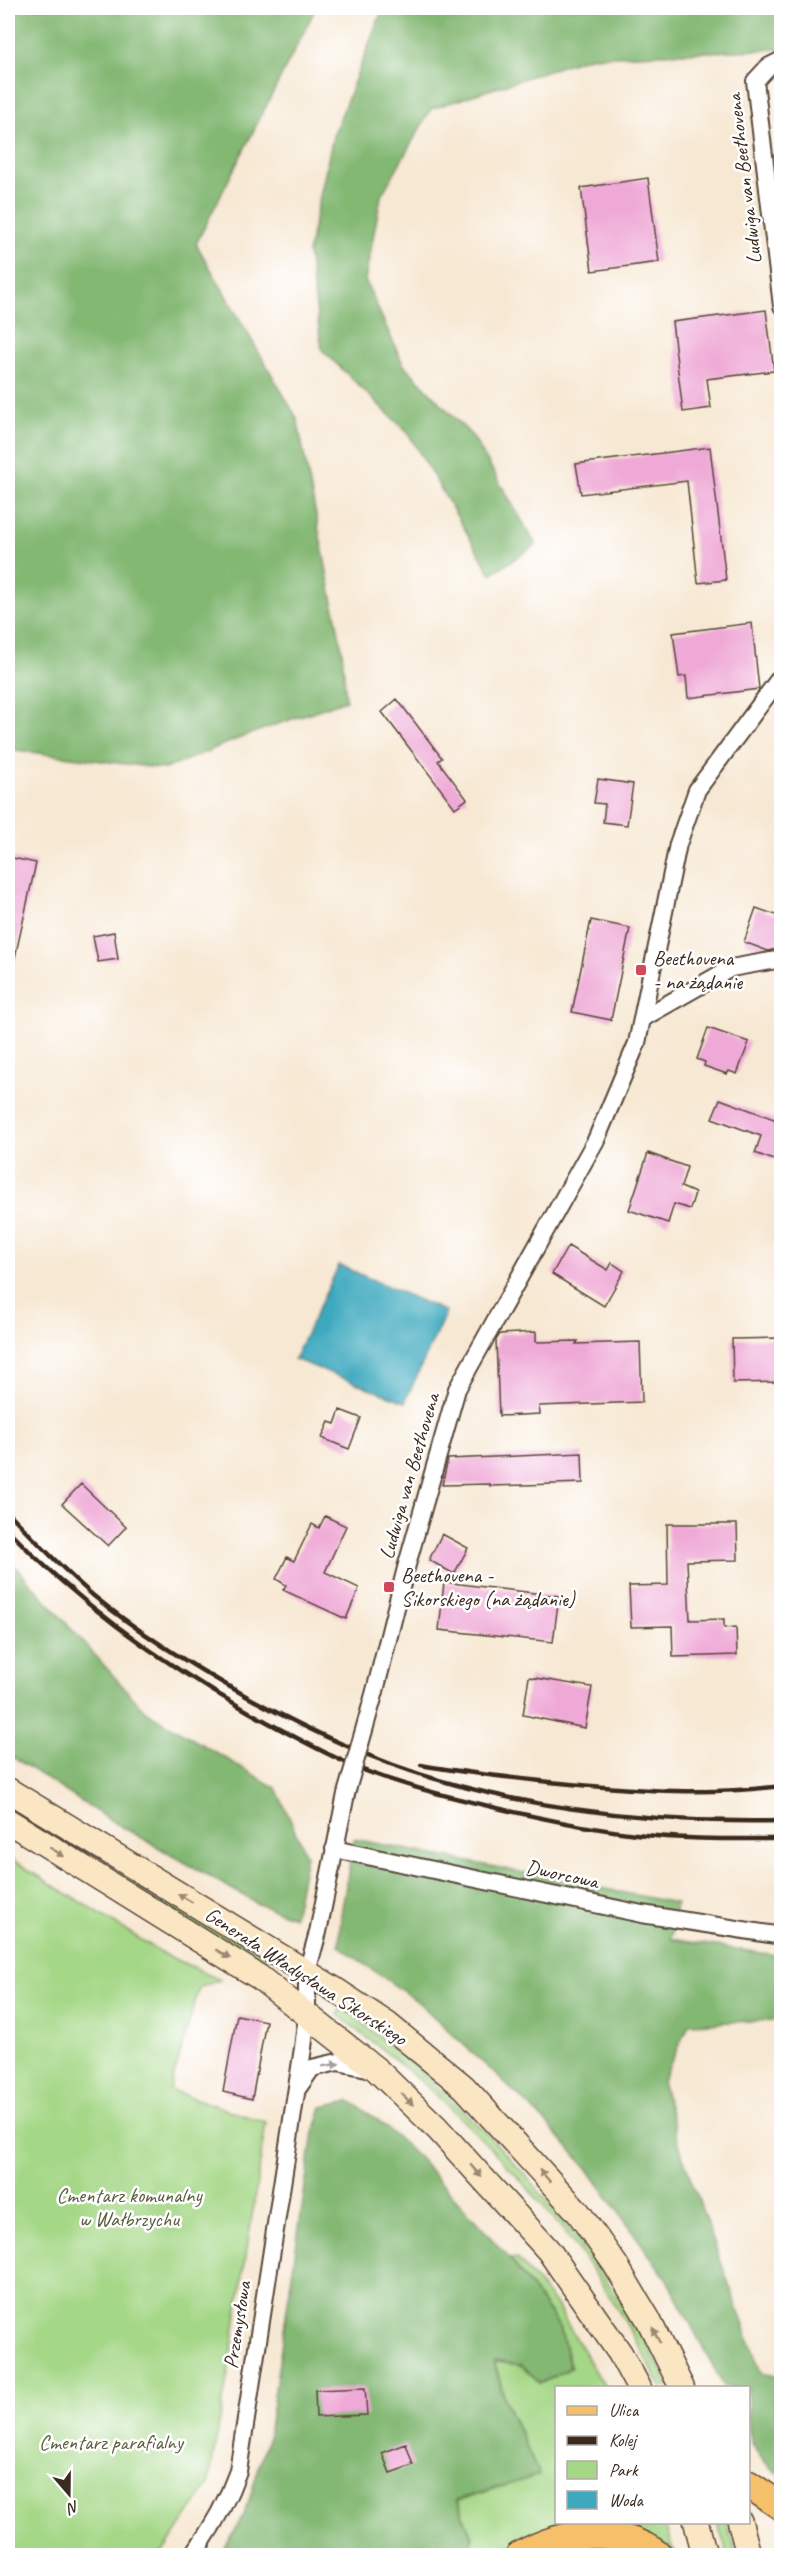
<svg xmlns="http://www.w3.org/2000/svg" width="789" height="2563" viewBox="0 0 789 2563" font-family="Caveat,sans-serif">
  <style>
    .green { fill: #a4d786; stroke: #708052; stroke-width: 1.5 }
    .forest { fill: #83b873; stroke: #5f7148; stroke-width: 1.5 }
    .water { fill: #3ea9be; stroke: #3c6a6e; stroke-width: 1.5 }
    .building { fill: #efa9d6 }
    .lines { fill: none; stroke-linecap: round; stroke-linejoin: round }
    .street-casing { stroke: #574639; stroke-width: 20 }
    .secondary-casing { stroke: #574639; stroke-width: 27 }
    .primary-casing { stroke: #574639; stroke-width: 30 }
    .street { stroke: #fff; stroke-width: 16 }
    .secondary { stroke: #fbe6c4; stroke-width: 24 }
    .primary { stroke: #f6c06b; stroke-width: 27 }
    .rail { stroke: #3b2a1e; stroke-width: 4.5 }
    .street-bridge-casing { stroke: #574639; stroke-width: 20; stroke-linecap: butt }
    .street-bridge { stroke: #fff; stroke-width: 16 }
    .oneway { fill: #9b8871 }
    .oneway2 { fill: #a79f9a }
    .poi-dot { fill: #d1495b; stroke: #fff; stroke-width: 2 }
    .labels { text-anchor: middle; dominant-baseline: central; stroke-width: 5; stroke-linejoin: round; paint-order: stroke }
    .street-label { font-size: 21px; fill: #3b2a1e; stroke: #fff }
    .poi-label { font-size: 21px; fill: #3b2a1e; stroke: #fff; text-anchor: start }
    .park-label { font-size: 21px; fill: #5a5e3d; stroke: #fff }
  </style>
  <rect width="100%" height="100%" fill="#fff"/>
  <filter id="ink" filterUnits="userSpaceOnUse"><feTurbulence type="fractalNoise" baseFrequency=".0167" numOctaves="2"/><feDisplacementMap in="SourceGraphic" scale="12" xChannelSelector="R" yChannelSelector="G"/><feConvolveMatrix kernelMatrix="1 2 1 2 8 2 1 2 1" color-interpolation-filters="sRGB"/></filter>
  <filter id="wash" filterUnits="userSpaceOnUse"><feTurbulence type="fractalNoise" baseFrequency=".008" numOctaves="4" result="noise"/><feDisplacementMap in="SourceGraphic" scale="24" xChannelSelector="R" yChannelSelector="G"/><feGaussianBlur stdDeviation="1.35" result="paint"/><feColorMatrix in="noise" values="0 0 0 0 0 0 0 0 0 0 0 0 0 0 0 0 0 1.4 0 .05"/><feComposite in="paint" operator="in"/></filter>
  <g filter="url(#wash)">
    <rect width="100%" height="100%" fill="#f7e8d3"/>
    <!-- green -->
    <path class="green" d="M8,1798l260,159 -7,8 -253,-155z
      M8,1857l156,97 56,26 -21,8 -29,102 96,33 -38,251 -20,112 -47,69h-153z
      M344,2009c139,107 245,221 326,378h-9c-23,-44 -48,-88 -77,-129 -46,-64 -102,-121 -160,-174 -27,-24 -57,-46 -86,-69l1,-4z
      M517,2258l39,47 49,82 -49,1v134l108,1 10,29 -8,-7 -155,3 -10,7h-36l8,-17 -16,-37 82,-26 -34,-76 -10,-37 25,3 20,19 31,-16 -11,-41 -49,-68z
      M717,2523h9l11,32h-9z
      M591,2544l51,12h-98z"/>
    <!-- forest -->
    <path class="forest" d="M8,8h308l-120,236 101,174 45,231 4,51 -99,35 -82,34 -157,-20z
      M383,8h398v41l-192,8 -158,52 -50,87 -16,84 38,84 70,73 63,108 -45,29 -83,-141 -86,-83 -14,-98 25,-116z
      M8,1558l137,153 131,77 30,67 -12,62 -36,-13 -153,-87 -97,-63z
      M354,1839l322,64 -5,36 110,17v66l-6,-2 -86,4 -27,57 20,73 79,219 20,4v99c-38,-28 -32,-45 -33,-88l-24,-1 -58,-109 -79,-110 -47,-52 -122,-114 -79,-56 2,-32z
      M350,2101l27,18 39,36 94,104 50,69 10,40 -30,15 -19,-18 -27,-4 10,38 35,76 -83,25 16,38 -7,17 -245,1 25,-42 23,-78 44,-296 10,-33z"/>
    <!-- water -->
    <path class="water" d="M339,1265l107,47 -41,90 -111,-43z"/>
    <g id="blocks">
      <!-- building -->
      <path class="building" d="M648,178l11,84 -67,9 -11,-83z
        M766,310l8,61 -67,8 4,29 -28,4 -11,-90z
        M710,447l16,133 -28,3 -11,-102 -106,13 -5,-30z
        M752,623l7,66 -71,9 -2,-22 -7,1 -6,-44z
        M397,699l45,59 -4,3 29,38 -12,9 -73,-96z
        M598,779l35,5 -6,41 -24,-3 2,-18 -11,-1z
        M8,857l28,6 -22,99 -6,-1z
        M756,908l26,9v18l-6,14 -8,2 -24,-9z
        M591,920l39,8 -19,92 -39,-8z
        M114,932l4,27 -20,3 -5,-26z
        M708,1028l41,14 -12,32 -8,-3 -2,3 -23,-8 1,-4 -8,-3z
        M720,1099l62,23v19l-8,19 -19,-7 6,-17 -49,-18z
        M648,1153l39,14 -6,20 14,6 -5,16 -16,-5 -6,19 -39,-13z
        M568,1246l40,24 4,-7 12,8 -20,35 -52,-32z
        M536,1332v10l42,-1 -2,3 64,-2 2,60 -103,4 1,8 -41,2 -3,-76 4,-6z
        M782,1338v44l-49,1 -1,-44z
        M340,1410l21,8 -12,31 -27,-11 7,-16 6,2z
        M582,1453l1,30 -93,3v-2l-48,1 6,-26z
        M81,1484l45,43 -18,19 -46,-42z
        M325,1516l21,10 -21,46 34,16 -13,31 -63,-29 3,-5 -10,-6 11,-22 7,4 18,-37 7,4z
        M667,1524h70l1,36 -51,1 3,59 34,-1v9l12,-1 1,28 -64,2 -1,-31 -41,1 -2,-41 39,-1z
        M442,1534l26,14 -14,26 -25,-14z
        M444,1582l115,14 -6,46 -114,-12z
        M529,1677l63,10 -7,41 -62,-13z
        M237,2015l29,6 -14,78 -29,-7z
        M365,2388l2,27 -51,2 -1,-27z
        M406,2444l7,21 -23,8 -8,-20z"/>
    </g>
  </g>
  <g filter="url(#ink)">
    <use href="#blocks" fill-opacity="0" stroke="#574639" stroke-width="1.5"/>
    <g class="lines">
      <defs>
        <path id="street" d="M782,60l-14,7 -13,14 27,225
          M643,1018l88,-50 51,-9
          M375,1691l31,-123 51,-179 139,-249 41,-97 41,-199 19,-54 85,-115
          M334,1849l308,65 140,22
          M298,2088l14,-20 26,-6 34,7
          M192,2556c19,-26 35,-54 46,-85l65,-423 4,-33v-43l11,-40 28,-138"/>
        <path id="secondary" d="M8,1790l326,199 53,35 77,63 114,125 37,52 33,55 34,69
          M8,1821l251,156 118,93 60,58 112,123 71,102 19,35
          M696,2522l9,34
          M740,2522l9,34"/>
        <path id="primary" d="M748,2484l34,23
          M519,2556c43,-26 99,-31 141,0"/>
      </defs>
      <!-- street casing -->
      <use href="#street" class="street-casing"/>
      <!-- secondary casing -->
      <use href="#secondary" class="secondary-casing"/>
      <!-- primary casing -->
      <use href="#primary" class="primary-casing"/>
      <!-- street -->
      <use href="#street" class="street"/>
      <!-- secondary -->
      <use href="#secondary" class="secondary"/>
      <!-- primary -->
      <use href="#primary" class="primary"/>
      <!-- rail -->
      <path class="rail" d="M8,1512c28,29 56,59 87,85 47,38 99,70 151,99 40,22 80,42 122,59 125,52 279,69 414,66
        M8,1530c70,73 152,132 241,182 36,20 72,40 109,56 38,15 79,26 118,35 53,13 106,25 160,31 48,6 97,5 146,5
        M421,1765c50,9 99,14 150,19 71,7 140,11 211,2"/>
      <defs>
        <path id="street-bridge" d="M346,1794l29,-103"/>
      </defs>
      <!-- street-bridge casing -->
      <use href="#street-bridge" class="street-bridge-casing"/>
      <!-- street-bridge -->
      <use href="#street-bridge" class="street-bridge"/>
    </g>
    <!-- one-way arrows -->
    <defs><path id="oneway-solid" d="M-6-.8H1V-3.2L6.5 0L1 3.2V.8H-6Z" transform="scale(1.5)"/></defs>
    <g class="oneway">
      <use href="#oneway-solid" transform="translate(57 1852) rotate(32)"/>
      <use href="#oneway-solid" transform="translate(185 1898) rotate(-149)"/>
      <use href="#oneway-solid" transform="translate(223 1954) rotate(32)"/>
      <use href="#oneway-solid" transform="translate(407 2099) rotate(44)"/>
      <use href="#oneway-solid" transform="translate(476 2171) rotate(48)"/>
      <use href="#oneway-solid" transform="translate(545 2176) rotate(-132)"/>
      <use href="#oneway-solid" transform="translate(656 2335) rotate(-116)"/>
    </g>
    <use class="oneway2" href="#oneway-solid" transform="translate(331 2065) rotate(-9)"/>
  </g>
  <!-- markers -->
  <g class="poi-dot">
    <rect x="635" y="964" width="12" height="12" rx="3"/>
    <rect x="383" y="1581" width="12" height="12" rx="3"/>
  </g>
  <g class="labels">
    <!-- street labels -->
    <g class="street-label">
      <text transform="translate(744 179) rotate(-97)">Ludwiga van Beethovena</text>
      <text transform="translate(409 1476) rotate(-74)">Ludwiga van Beethovena</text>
      <text transform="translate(562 1874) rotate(12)">Dworcowa</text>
      <text transform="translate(306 1976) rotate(33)">Generała Władysława Sikorskiego</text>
      <text transform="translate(237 2325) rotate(-81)">Przemysłowa</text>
    </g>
    <!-- poi labels -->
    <g class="poi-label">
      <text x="653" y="958">Beethovena<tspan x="653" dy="24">- na żądanie</tspan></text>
      <text x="401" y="1575">Beethovena -<tspan x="401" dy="24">Sikorskiego (na żądanie)</tspan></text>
    </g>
    <!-- park labels -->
    <g class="park-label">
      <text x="129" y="2195">Cmentarz komunalny<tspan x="129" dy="24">w Wałbrzychu</tspan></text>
      <text x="111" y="2442">Cmentarz parafialny</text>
    </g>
  </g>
  <!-- margin -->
  <rect width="789" height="2563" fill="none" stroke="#fff" stroke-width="30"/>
  <!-- legend -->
  <rect x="555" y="2386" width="195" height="138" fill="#ffffff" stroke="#b1aaa5" stroke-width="1.5"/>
  <rect x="567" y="2406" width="30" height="9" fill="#f6c06b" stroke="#b1aaa5" stroke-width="1.5"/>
  <text x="609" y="2416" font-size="18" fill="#3b2a1e">Ulica</text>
  <rect x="567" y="2436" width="30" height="9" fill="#3b2a1e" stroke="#b1aaa5" stroke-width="1.5"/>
  <text x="609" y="2446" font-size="18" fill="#3b2a1e">Kolej</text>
  <rect x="567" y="2461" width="30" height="18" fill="#a4d786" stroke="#b1aaa5" stroke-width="1.5"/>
  <text x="609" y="2476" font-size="18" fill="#3b2a1e">Park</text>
  <rect x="567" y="2491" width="30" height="18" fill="#3ea9be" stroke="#b1aaa5" stroke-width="1.5"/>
  <text x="609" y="2506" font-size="18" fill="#3b2a1e">Woda</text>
  <!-- north arrow -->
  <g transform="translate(69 2494) rotate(160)" stroke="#ffffff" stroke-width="4.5" paint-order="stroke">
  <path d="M0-4.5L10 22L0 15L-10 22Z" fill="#3b2a1e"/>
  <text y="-9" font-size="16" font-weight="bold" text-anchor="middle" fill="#3b2a1e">N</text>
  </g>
</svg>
